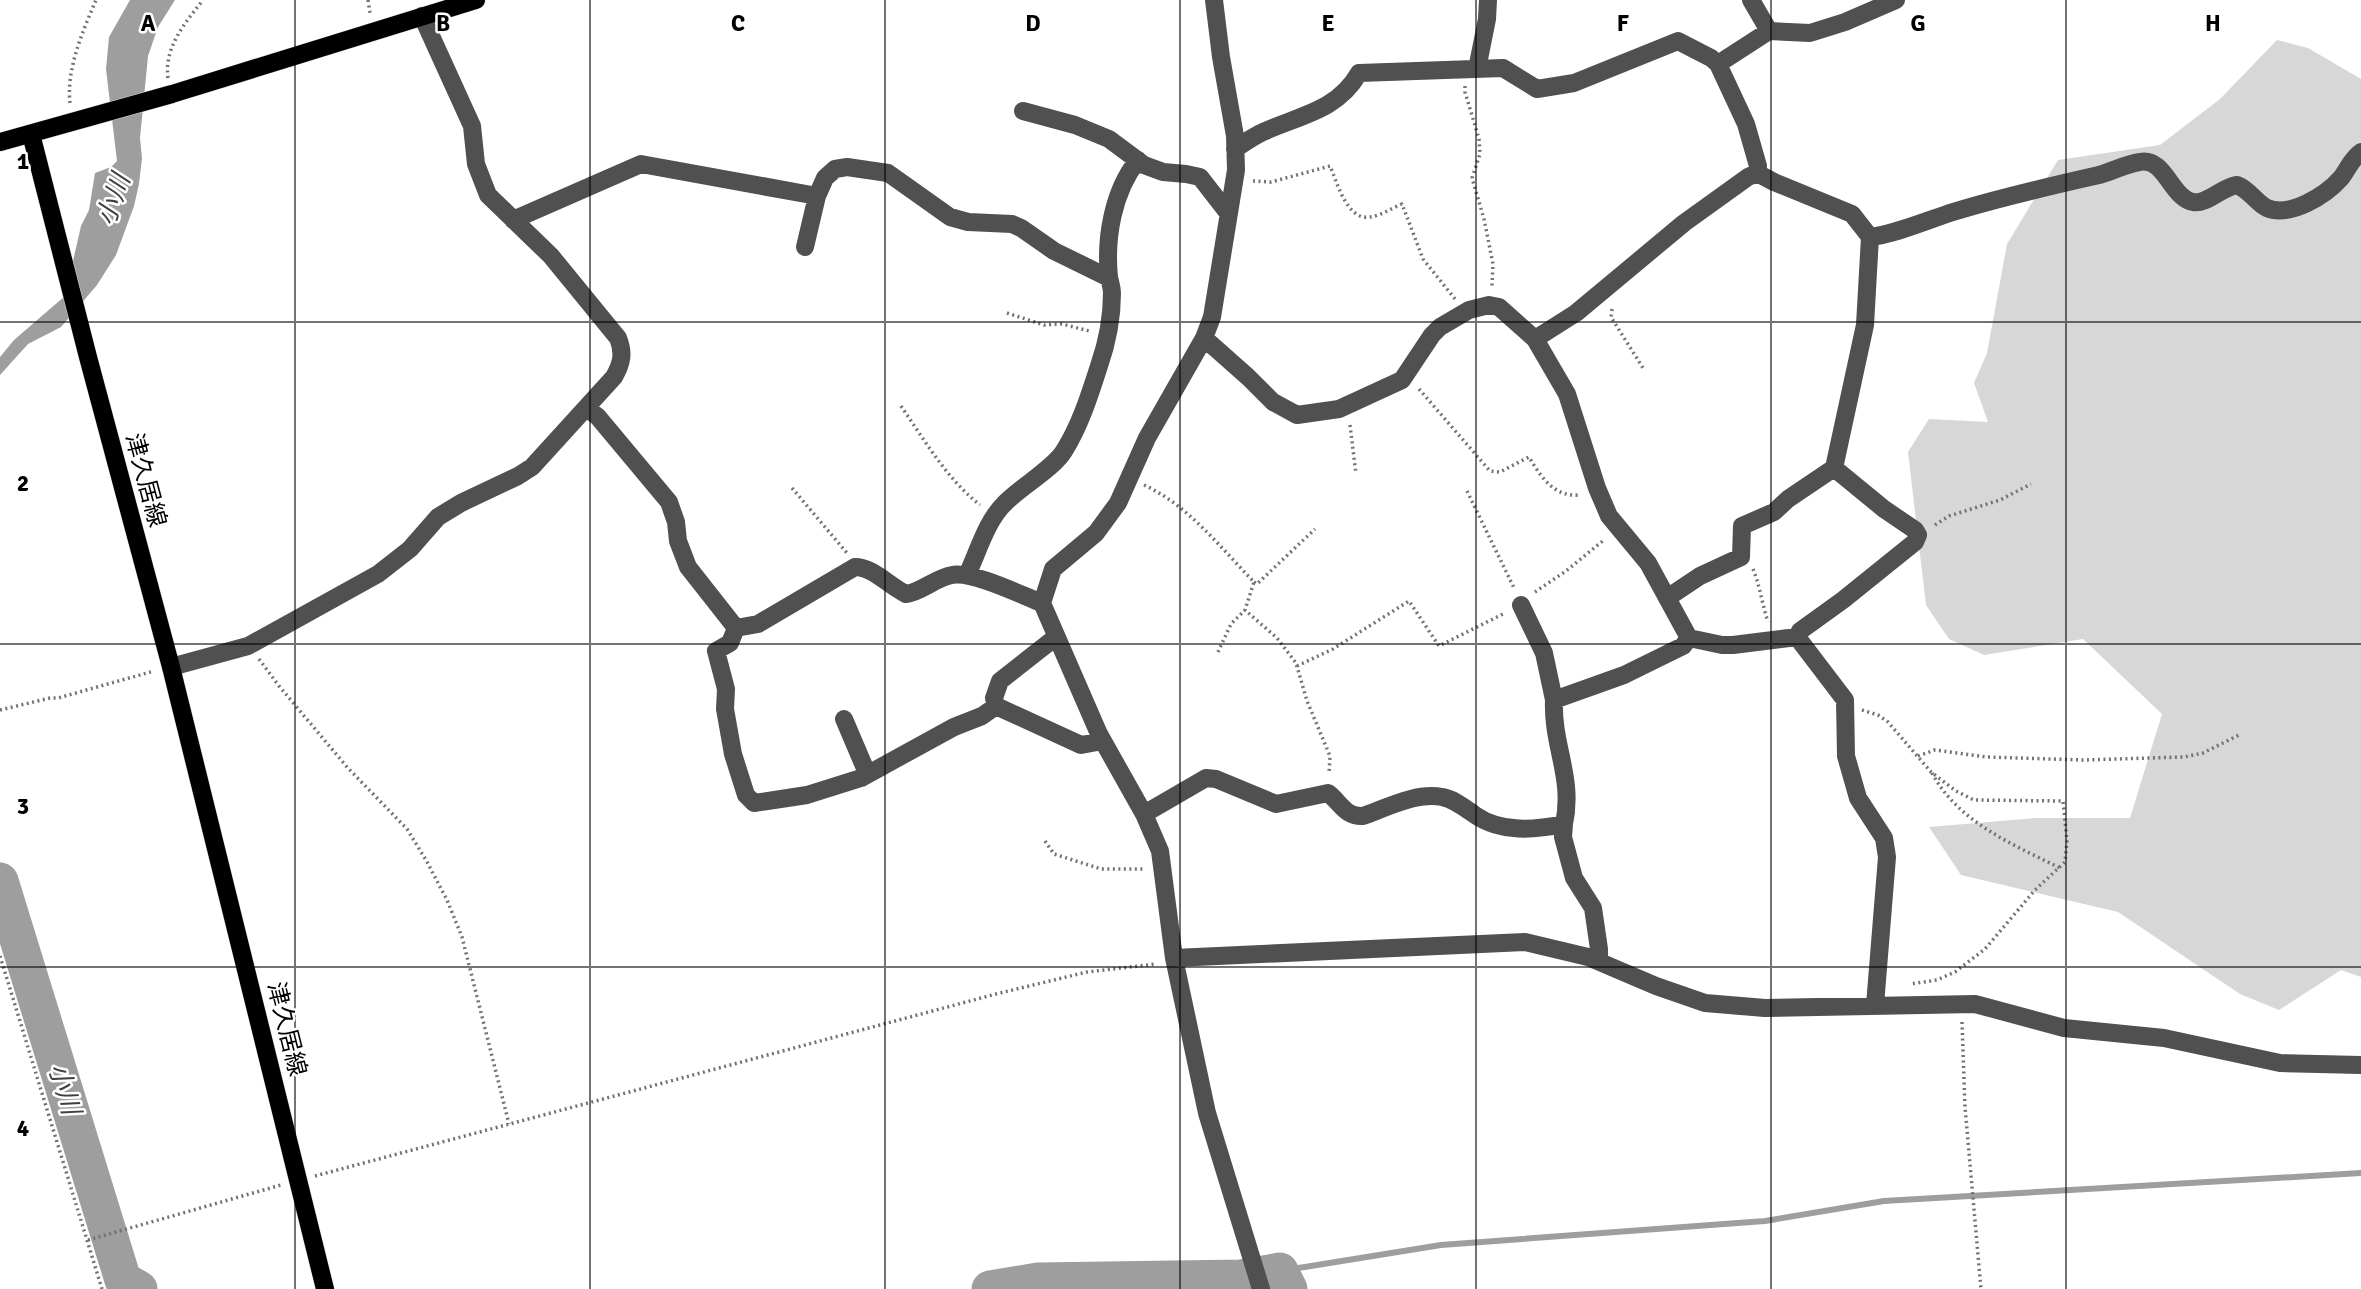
<svg xmlns="http://www.w3.org/2000/svg" width="2361" height="1289" viewBox="0 0 2361 1289" font-family="Signika,'Noto Sans JP',sans-serif">
  <style>
    .green { fill: #d7d7d7 }
    .water { fill: #9e9e9e }
    .lines { fill: none; stroke-linecap: round; stroke-linejoin: round }
    .stream { stroke: #9e9e9e; stroke-width: 6 }
    .river { stroke: #9e9e9e; stroke-width: 37 }
    .major-casing { stroke: #dbdbdb; stroke-width: 19 }
    .path { stroke: #727272; stroke-width: 3.5; stroke-dasharray: 2 3.5; stroke-linecap: butt }
    .minor { stroke: #505050; stroke-width: 18 }
    .major { stroke: #000; stroke-width: 18 }
    .grid { fill: none; stroke: #000; stroke-width: 2; stroke-opacity: 0.55 }
    .labels { text-anchor: middle; dominant-baseline: central; stroke-width: 5; stroke-linejoin: round; paint-order: stroke }
    .street-label { font-size: 24px; fill: #000; stroke: #fff }
    .water-label { font-size: 26px; font-style: italic; fill: #3f3f3f; stroke: #fff }
    .grid-label { font-size: 23px; text-anchor: middle; font-weight: bold; fill: #000; stroke: #fff; stroke-width: 5; stroke-linejoin: round; paint-order: stroke }
  </style>
  <rect width="100%" height="100%" fill="#fff"/>
  <!-- green -->
  <path class="green" d="M2277,40l31,8 53,31v898l-20,-7 -62,40 -39,-16 -122,-82 -157,-37 -32,-48 107,-9h94l32,-104 -79,-75 -99,16 -35,-16 -23,-34 -18,-153 21,-33 59,3 -14,-39 13,-30 20,-109 51,-84 102,-15 60,-46z"/>
  <!-- water -->
  <path class="water" d="M130,0h45l-17,27 -10,29 -8,82 2,20 -3,26 -5,22 -18,49 -19,30 -36,42 -33,17 -28,31v-18l14,-17 51,-44 16,-70 8,-16 6,-37 16,-6 6,-6 -11,-92 3,-32z"/>
  <g class="lines">
    <!-- stream -->
    <path class="stream" d="M1280,1271l161,-26 324,-24 119,-20 477,-28"/>
    <!-- river -->
    <path class="river" d="M0,881l123,399 16,9
      M990,1289l48,-8 203,-3 39,-7 9,18"/>
    <defs>
      <path id="major" d="M31,134l57,223 83,310 154,622
        M0,142l172,-48 304,-94"/>
    </defs>
    <!-- major casing -->
    <use href="#major" class="major-casing"/>
    <!-- path -->
    <path class="path" d="M368,0l2,13
      M168,78c-4,-31 17,-55 35,-78
      M1465,86v6l14,47 1,15 -8,24 12,41 9,45 -1,22
      M70,103c-4,-34 13,-72 26,-103
      M1253,181l18,1 59,-16c7,16 17,55 40,51 10,-1 22,-9 32,-13l21,55 32,40
      M1612,309l-1,8 32,51
      M1007,313l37,12 18,-1 27,7
      M1419,389l71,82 10,1 29,-15c12,20 25,40 50,38
      M901,406c24,35 46,73 79,99
      M1350,425l6,49
      M1144,485c44,20 77,63 110,97l-9,28 32,28 19,25 11,38 23,55 -1,18
      M792,488l55,65
      M1467,491l48,99
      M1935,525l14,-9 51,-16 31,-16
      M1753,569c7,17 9,35 15,53
      M1254,582l3,2 58,-55
      M1535,592l31,-21 38,-31
      M1218,652l13,-28 14,-14
      M259,659l20,27 68,81 60,62 19,31 21,40 15,37 47,187
      M1297,666l36,-17 76,-48 30,45 66,-33
      M0,710l50,-12h8l96,-27
      M1862,710l16,5 10,7 43,50 25,19 18,9 89,1 4,40 -2,21 -30,28 -50,59 -30,23 -18,8 -27,4
      M1918,756l17,-6 52,7 96,3 101,-3 19,-4 38,-19
      M1932,773c26,49 80,71 128,95
      M1045,841l9,13 47,15h44
      M0,956l102,333
      M1962,1022l3,85 16,182
      M315,1176l681,-182 91,-22 69,-8
      M88,1240l193,-55"/>
    <!-- minor -->
    <path class="minor" d="M1214,0l7,57 14,79 1,34 -24,147 -8,21 -57,100 -29,65 -22,30 -43,36 -11,34 57,131 45,80 16,37 14,107 33,155 54,176
      M1751,0l18,31
      M1477,69l10,-50 1,-19
      M1023,111l52,14 34,14 35,26 19,7 23,2 14,3 28,36
      M1235,149c9,-6 19,-13 28,-17 37,-17 74,-21 96,-59l144,-5 34,21 37,-6 104,-42 33,17 7,6
      M1757,173l17,9 78,32 18,23c26,-3 58,-17 83,-25 48,-15 97,-26 146,-37 14,-4 27,-11 41,-13 25,-5 31,36 53,40 13,3 29,-15 44,-17 13,5 19,18 30,23 23,10 59,-13 74,-30 7,-9 10,-19 20,-26
      M1757,173l1,-7 -12,-42 -28,-60 51,-33 41,2 35,-11 51,-22
      M513,220l128,-56 176,32
      M1870,237l-5,88 -31,143 50,41 31,21 3,5 -3,7 -72,58 -43,31 -3,6 48,63 1,56 12,42 26,40 3,19 -12,148
      M805,247l12,-51 8,-18 10,-9 12,-2 41,6 62,44 18,5 44,2 9,4 33,23 55,27
      M1535,339l41,-26 108,-90 64,-46 9,-4
      M587,408l11,9 71,85 7,20 2,19 10,26 48,61 22,-4 97,-57c18,0 34,19 51,27 16,-2 29,-16 46,-19 21,-4 69,20 90,28
      M967,575c11,-23 19,-53 37,-71 16,-17 49,-35 60,-53 16,-25 26,-57 35,-85 8,-23 13,-49 13,-73 0,-6 -2,-10 -3,-16 -4,-39 4,-86 29,-117
      M1667,598l33,-22 41,-19 1,-31 32,-14 14,-13 46,-31
      M1521,605l23,48 10,47
      M736,628l-6,15 -14,8 10,38 -1,20 8,45 13,41 8,8 53,-8 54,-17 93,-51 28,-11 14,-10 85,39 22,-4
      M1689,638l33,7h11l64,-8
      M171,667l77,-21 130,-72 32,-25 28,-32 23,-14 57,-27 14,-9 82,-90c8,-14 10,-24 4,-39l-67,-82 -63,-61 -12,-31 -4,-38 -50,-110
      M996,706l-2,-8 6,-17 56,-44
      M844,719l23,54
      M1144,814l62,-36 10,1 60,25 52,-11c13,10 17,24 35,23 23,-8 53,-24 79,-19 12,2 23,11 33,18 26,18 60,15 89,9 10,-47 -12,-78 -10,-124l70,-25 59,-29 6,-8 -41,-75 -39,-47 -12,-28 -30,-94 -32,-55 -36,-32 -10,-2 -20,5 -29,17 -8,8 -30,45 -63,29 -42,6 -24,-13 -25,-25 -44,-39
      M1564,824l-1,13 11,41 19,30 6,41v12
      M1174,958l351,-16 63,15 68,29 49,17 60,5 210,-4 89,24 100,10 116,25 81,2"/>
    <!-- major -->
    <use href="#major" class="major"/>
  </g>
  <!-- grid -->
  <path class="grid" d="M295,0v1289M590,0v1289M885,0v1289M1180,0v1289M1476,0v1289M1771,0v1289M2066,0v1289M0,322h2361M0,644h2361M0,967h2361"/>
  <g class="labels">
    <!-- street labels -->
    <g class="street-label">
      <text transform="translate(146 480) rotate(75)">津久居線</text>
      <text transform="translate(287 1029) rotate(76)">津久居線</text>
    </g>
    <!-- water labels -->
    <g class="water-label">
      <text transform="translate(114 200) rotate(-71)">小川</text>
      <text transform="translate(64 1089) rotate(73)">小川</text>
    </g>
  </g>
  <g class="grid-label">
    <text x="148" y="31">A</text>
    <text x="443" y="31">B</text>
    <text x="738" y="31">C</text>
    <text x="1033" y="31">D</text>
    <text x="1328" y="31">E</text>
    <text x="1623" y="31">F</text>
    <text x="1918" y="31">G</text>
    <text x="2213" y="31">H</text>
    <text x="23" y="169">1</text>
    <text x="23" y="491">2</text>
    <text x="23" y="814">3</text>
    <text x="23" y="1136">4</text>
  </g>
</svg>
